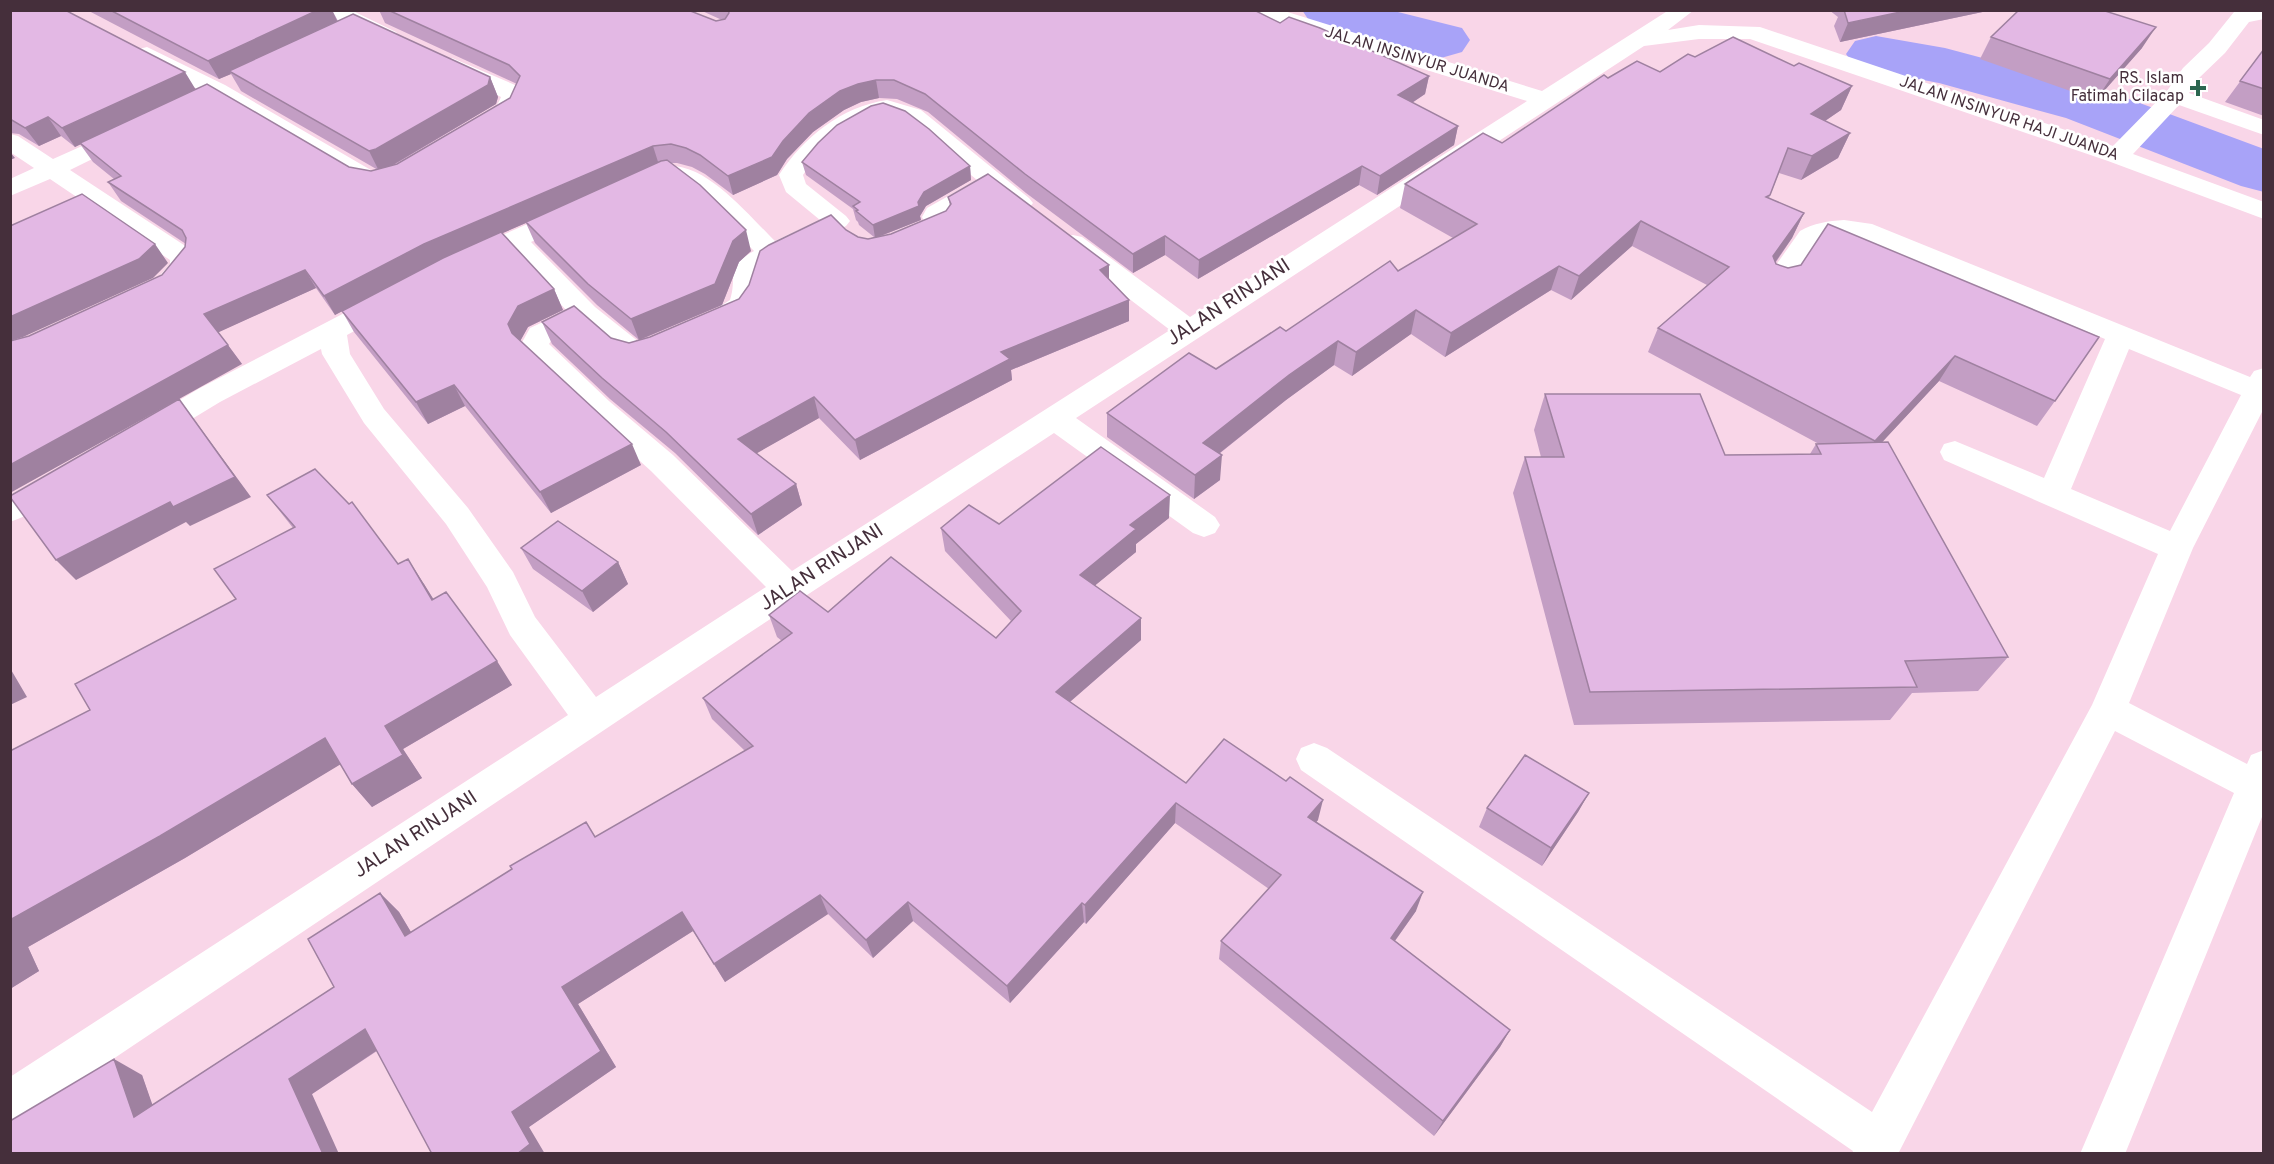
<svg xmlns="http://www.w3.org/2000/svg" width="2274" height="1164" viewBox="0 0 2274 1164" font-family="Overpass,sans-serif">
  <style>
    .lines { fill: none; stroke-linecap: round; stroke-linejoin: round }
    .river { fill: #a8a3f8; fill-rule: evenodd }
    .minor { fill: #fff; fill-rule: evenodd }
    .wall { fill: #c39ec4 }
    .shaded-wall { fill: #9f81a0 }
    .building { fill: #e3b8e4; stroke: #9f81a0; stroke-width: 1.5 }
    .poi-dot { fill: #2c6650; stroke: #fff; stroke-width: 2 }
    .labels { text-anchor: middle; dominant-baseline: central; stroke-width: 5; stroke-linejoin: round; paint-order: stroke }
    .far-street-label { font-size: 16px; fill: #452f3b; stroke: #fff }
    .far-poi-label { font-size: 16px; fill: #452f3b; stroke: #fff; text-anchor: end }
    .street-label { font-size: 20px; fill: #452f3b; stroke: #fff }
  </style>
  <rect width="100%" height="100%" fill="#f9d6e8"/>
  <g class="lines">
    <!-- river -->
    <path class="river" d="M1302,10h88l72,18 8,12 -8,12 -21,6 -100,-25 -31,-11z
      M1876,36l69,12 165,44 154,57v43l-23,-6 -175,-68 -127,-35 -84,-16 -9,-13 9,-13z"/>
    <!-- minor -->
    <path class="minor" d="M323,10h28l45,22 3,5 -3,5 -8,2 -8,-2 -55,-27z
      M1247,10h34l261,81 127,-81h25l-26,20 31,-5 61,2 353,119 54,-55 16,-23 26,-25 25,-31 30,-2v9l-15,3 -24,31 -26,25 -10,15 75,27v15l-85,-30 -46,49 131,48v17l-156,-58 -358,-122h-51l-55,7 -568,372 139,99 5,8 -5,8 -11,4 -11,-4 -139,-100 -308,202 -721,483 -15,7v-48l558,-362 -58,-80 -23,-48 -41,-63 -82,-101 -42,-69 -1,-5 -101,53 -61,37 -11,4 -11,-4 -4,-7 4,-7 63,-37 177,-92 10,-3 10,3 4,6 -4,6 -50,27 3,19 34,55 84,99 45,64 22,45 61,80 170,-110 -115,-116 -62,-56 -65,-62 -4,-7 10,-18 37,-17 -56,-60 -34,15 -9,2 -9,-2 -4,-6 4,-6 103,-45 9,-3 9,3 4,5 -4,5 -49,23 64,65 44,35 18,-5 10,2 4,7c-5,8 -11,9 -19,12 -30,10 -48,-15 -69,-33l-32,16 -2,3 60,57 64,54 119,116 378,-241 -106,-81 -4,-6 4,-6 9,-2 9,2 108,80 337,-216 -278,-86z
      M147,47l78,38 151,88 13,-2 9,2 3,5c-9,14 -27,10 -41,6l-151,-89 -70,-36 -3,-5 3,-5z
      M452,58l63,27 10,10c-7,19 -24,40 -46,34l-4,-5c9,-13 20,-11 26,-27l-57,-27 -3,-5 3,-5z
      M887,100l34,10 108,88 4,5 -4,5c-17,5 -25,-6 -38,-16l-43,25 4,7 -4,6 -43,15 -9,-2 -4,-6 4,-6 28,-10 -2,-4 5,-9 50,-28 -72,-60c-6,-3 -12,-6 -18,-6 -29,1 -69,38 -84,61l3,9 40,32 4,5 -4,5 -81,41c-9,8 -4,16 -6,27 -4,22 -30,38 -51,32l-4,-6 4,-6 22,-14c8,-24 -6,-33 24,-49l-50,-51 -27,-19 -18,-4 -3,-5 3,-5c43,-11 88,47 116,74l45,-21 -34,-28 -7,-17c25,-38 62,-68 108,-75z
      M127,126l8,2 4,5 -4,5 -65,32 123,81c10,14 -8,33 -20,41 -6,5 -13,3 -20,1l-3,-6 20,-23v-4l-120,-81 -40,17v-17l24,-11 -24,-16v-18l8,2 35,23z
      M1844,220l28,4 378,153 4,-6 10,-3v40l-71,140 -64,155 118,61 4,-9 13,-5v62l-139,342h-45l154,-361 -119,-62 -217,423h-46l1,-3 -552,-381 -5,-11 5,-11 13,-5 13,5 545,364 220,-407 66,-151 -214,-94 -4,-8 4,-8 11,-3 89,37 61,-139 -247,-102h-28l-12,5 -31,46 -10,3 -10,-3 -3,-6 36,-51c14,-8 28,-10 44,-11zM2129,349l112,46 -71,136 -99,-42z
      M56,473l11,3 5,8c-9,15 -45,32 -62,38v-27l35,-19z"/>
  </g>
  <!-- wall -->
  <path class="wall" d="M10,10l186,79 153,78 22,4 7,-1 -137,-79 -10,-17 -12,5 -132,-69h245l6,11 152,56 8,20 -2,7 -104,62 5,-2 113,-66 7,-14 -132,-61 -6,-13h309l28,11 6,-1 -22,-10h554l26,13 149,53 -4,18 -13,9 46,23 -4,19 -77,50 -18,-10 -161,94 -33,-24 -32,18 -107,-80 -98,-81 -31,-13 -18,-1 -18,4 -17,8 -31,22 -26,27 -10,16 -44,20 -28,-21 -13,-7 -15,-4h-6l80,88 -12,11 -17,43 -80,34 8,-2 89,-38 107,-69 12,7 10,2 6,-2 -15,-12 -1,-3 -2,-2 -3,-11 -47,-34 -4,-13 168,4 1,14 -45,26 -6,10 1,4 -40,16 10,-2 55,-23 4,-5 -2,-9 161,68v14l20,21v21l-118,49 1,10 -152,80 -41,-42 -63,35 40,31 6,21 -44,30 -83,-82 -65,-54 -58,-55 -10,-22 69,16 18,5 10,-3 -42,-35 -62,-62 -9,-20 -24,10 52,56 9,21 -35,17 -8,14 121,124 -90,48 -86,-107 -37,18 -74,-92 -12,-21 -7,4 -19,-27 -98,44 24,32 -213,-28 133,-61 23,-28 1,-3 -65,-43 -13,-19 6,-3 -21,-17 -13,-18 -5,3 -14,-11 -22,10 -20,-12 -9,-1z
    M1829,10h163l-152,32 -6,-16 4,-9z
    M1991,37l151,11 -46,52 -116,-41z
    M2264,49v67l-39,-14z
    M1695,57l99,9 58,20 -11,24 -16,11 25,12 -12,25 -37,22 -22,-7 -10,25 35,15 -12,25 -16,24v2l279,137 -18,25 -98,-45 -57,61 126,215 -30,34 -66,2 -22,27 -316,5 -61,-232 12,-36h16l-7,-27 11,-36 180,61 85,-1 6,-10h3l-171,-92 10,-24 49,-43 -75,-39 -61,54 -20,-10 -106,67 -34,-23 -59,42 -18,-11 -48,35 -67,54 1,26 -26,19 -87,-62v-24l109,-44 182,-98 55,-33 -53,-30 5,-24 97,-41 106,-65 52,-6z
    M267,495l131,69 26,20 9,15 79,86 -109,64 19,29 -50,29 -20,-23 -12,-20 -155,94 -157,89 11,24 -29,18v-238l80,-41 146,-111 57,-71z
    M1169,518l-33,26v8l-41,33 46,55 -71,62 116,81 132,37 -2,2 100,89 -21,30 115,89 -10,17 -66,89 -215,-177 2,-18 48,-52 -94,-66 -89,101 -2,-2 -74,81 -97,-82 -40,37 -45,-44 -103,68 -32,-51 -115,73 38,63 -87,60 -152,-76 -65,43 -302,60 132,-79 10,30 182,-118 46,-94 19,19 12,20 185,-95 149,-86 -33,-32 -9,-21 79,-57 -5,-4 -8,-22 59,-3 168,26 15,-17 -66,-70 -4,-23 58,-4z
    M521,548l97,14 10,22 -35,28 -60,-43z
    M1589,793l-11,19 -36,54 -63,-39 8,-19z"/>
  <!-- shaded-wall -->
  <path class="shaded-wall" d="M318,10h14l6,13 -109,48 2,3 -12,5 -11,-18z
    M1910,10h82l-152,32 8,-19z
    M2156,27l-14,21 -46,52 14,-21z
    M185,72l11,18 -121,57 -13,-19z
    M1429,76l-4,18 -30,20 3,-19z
    M490,77l8,20 -2,7 -110,65 -7,2 -10,-20z
    M876,80l3,18 -18,4 -17,8 -31,22 -26,27 -10,16 -44,20 -5,-19 55,-35 26,-28 31,-22 18,-7z
    M1852,86l-11,24 -41,28 11,-24z
    M48,117l13,19 -22,10 -14,-18z
    M1458,126l-4,19 -77,50 3,-19z
    M1850,133l-12,25 -37,22 11,-24z
    M653,146l6,19 -225,98 -99,52 -11,-19 100,-52z
    M10,152l5,6 -5,2z
    M970,166l1,14 -45,26 -6,10 1,4 -46,18 -2,-13 45,-23 6,-10z
    M1362,166l-3,19 -161,94 1,-19z
    M1804,213l-12,25 -30,43 11,-25z
    M1641,221l-9,25 -61,54 8,-24z
    M746,230l5,21 -12,11 -17,43 -83,35 -8,-21 102,-78z
    M1165,236v19l-32,18v-19z
    M155,244l13,19 -15,15 -130,59 -13,4v-24z
    M1109,265v21l-9,-16z
    M1559,266l-8,24 -106,67 6,-24z
    M305,270l11,18 -99,45 -13,-19z
    M554,289l9,21 -35,17 -10,18 -10,-21 10,-18z
    M1129,300v21l-118,49 1,10 -152,80 -5,-20 146,-88z
    M1416,310l-5,24 -59,42 4,-24z
    M1338,341l-4,24 -48,35 -84,67 1,-24 86,-68z
    M228,345l14,19 -232,129v-28z
    M1955,356l-16,25 -79,85 15,-25z
    M454,385l11,21 -37,18 -12,-22z
    M814,397l5,21 -74,42 -7,-21z
    M179,399l72,98 -61,29 -4,-4 -110,58 -20,-20z
    M632,444l9,21 -90,48 -11,-21z
    M1222,455l-2,25 -26,19 1,-24z
    M796,484l6,21 -44,30 -7,-21z
    M1170,495l-1,23 -33,26v8l-55,45 -1,-22 50,-50z
    M408,559l16,25 25,40 -17,-24z
    M618,562l10,22 -35,28 -11,-21z
    M1141,618v22l-84,73 -1,-21z
    M497,661l15,24 -109,64 19,29 -50,29 -20,-23 33,-58z
    M10,668l17,29 -17,8z
    M325,738l21,23 -161,97 -157,89 11,24 -29,18v-69z
    M1589,793l-11,19 -36,54 9,-18z
    M1323,800l-5,20 -14,17 4,-20z
    M1176,803l-1,20 -89,101 -1,-19z
    M1423,892l-7,19 -32,45 7,-18z
    M380,893l19,19 25,42 -19,-18z
    M820,895l8,19 -103,68 -11,-18z
    M908,902l5,19 -40,37 -7,-18z
    M1082,903l2,19 -74,81 -3,-17z
    M682,912l11,19 -115,73 38,63 -87,60 16,27h-28l-5,-42 50,-125z
    M365,1029l20,16 -73,49 27,60h-16l-34,-75z
    M1510,1030l-10,17 -66,89 9,-15z
    M114,1059l28,16 20,57 -28,-15z"/>
  <!-- building -->
  <path class="building" d="M10,10h55l120,62 -123,56 -14,-11 -23,11 -15,-9z
    M110,10h208l-110,51z
    M388,10h300l28,11 9,-2 4,-6 -1,-3h526l26,13 9,-6 31,11 109,48 -31,19 60,31 -78,50 -18,-10 -163,94 -34,-24 -32,18 -108,-80 -100,-80 -31,-14h-18l-18,4 -18,7 -31,22 -26,28 -11,16 -44,19 -28,-21 -14,-7 -15,-4 -18,2 -229,98 -100,52 -19,-26 -101,44 24,31 -218,120v-124l19,-5 133,-61 23,-28 1,-9 -4,-8 -74,-48 13,-6 -41,-33 127,-59 142,83 22,4 26,-7 113,-66 10,-22 -11,-11z
    M1844,10h66l-62,13z
    M2019,10h83l54,17 -46,52 -119,-42z
    M353,14l137,63 -2,8 -112,64 -7,2 -140,-80z
    M1733,37l61,29 5,-3 53,23 -41,28 39,19 -38,23 -24,-8 -18,47 -4,2 38,16 -31,43 3,8 12,4 13,-3 27,-41 271,113 -44,64 -100,-45 -80,85 -217,-113 71,-61 -88,-46 -62,55 -20,-10 -108,67 -35,-23 -60,42 -18,-11 -49,34 -86,68 19,12 -27,20 -88,-62 82,-60 27,16 64,-42 6,4 104,-70 8,10 79,-47 -72,-40 78,-51 19,10 102,-68 4,3 29,-17 23,11 28,-18 7,3z
    M2264,49v40l-24,-8z
    M883,103l22,8 24,18 41,37 -46,26 -6,10 1,4 -46,19 -17,-14 2,-1 -5,-4 7,-4 -58,-40 16,-19 19,-18 34,-19z
    M667,160l33,25 46,45 -13,11 -18,43 -84,35 -43,-35 -62,-62 135,-61z
    M988,174l121,91 -9,5 29,30 -128,52 9,7 -155,81 -41,-43 -76,42 58,45 -45,30 -85,-82 -64,-54 -60,-56 32,-16 37,32 18,5 21,-6 89,-38 10,-14 11,-34 9,-6 62,-30 15,15 12,7 10,2 23,-5 55,-23 5,-7 -3,-7z
    M82,194l73,50 -16,15 -129,58v-91z
    M501,232l53,57 -36,17 -10,18 4,9 120,111 -92,48 -86,-107 -38,17 -74,-91 101,-53z
    M1545,394h155l25,61 96,-1 -5,-10 72,-2 120,215 -103,4 12,26 -327,5 -65,-235h39z
    M179,399l56,78 -62,30 -3,-5 -114,58 -46,-63v-1z
    M1101,447l69,48 -40,30 6,4 -56,46 61,43 -85,74 130,91 38,-44 62,42 4,-4 33,23 -15,17 115,75 -32,46 119,92 -67,91 -222,-180 60,-66 -105,-72 -91,102 -3,-2 -75,83 -99,-84 -42,38 -46,-45 -106,69 -32,-52 -120,75 39,64 -89,61 18,32 -13,10h-85l-67,-125 -76,50 34,75h-313v-33l104,-62 20,58 200,-130 -26,-48 72,-46 25,43 107,-67 -2,-3 76,-44 9,15 158,-91 -50,-48 89,-65 -23,-18 31,-24 28,21 63,-55 105,81 25,-27 -80,-83 28,-23 30,19z
    M315,469l34,35 3,-2 46,62 10,-5 24,41 14,-8 51,69 -112,65 18,29 -51,29 -27,-46 -165,98 -150,84v-169l80,-41 -15,-26 161,-85 -22,-30 81,-42 -28,-32z
    M558,521l60,41 -36,29 -61,-43z
    M1525,755l64,38 -38,55 -64,-40z"/>
  <!-- markers -->
  <path class="poi-dot" d="M2195 79h6v6h6v6h-6v6h-6v-6h-6v-6h6z"/>
  <g class="labels">
    <!-- far-street labels -->
    <g class="far-street-label">
      <text transform="translate(1417 60) rotate(17)">JALAN INSINYUR JUANDA</text>
      <text transform="translate(2009 119) rotate(19)">JALAN INSINYUR HAJI JUANDA</text>
    </g>
    <!-- far-poi labels -->
    <g class="far-poi-label">
      <text x="2184" y="79">RS. Islam<tspan x="2184" dy="18">Fatimah Cilacap</tspan></text>
    </g>
    <!-- street labels -->
    <g class="street-label">
      <text transform="translate(1229 303) rotate(-33)">JALAN RINJANI</text>
      <text transform="translate(822 568) rotate(-33)">JALAN RINJANI</text>
      <text transform="translate(416 835) rotate(-33)">JALAN RINJANI</text>
    </g>
  </g>
  <!-- border -->
  <rect width="2274" height="1164" fill="none" stroke="#452f3b" stroke-width="24"/>
</svg>
